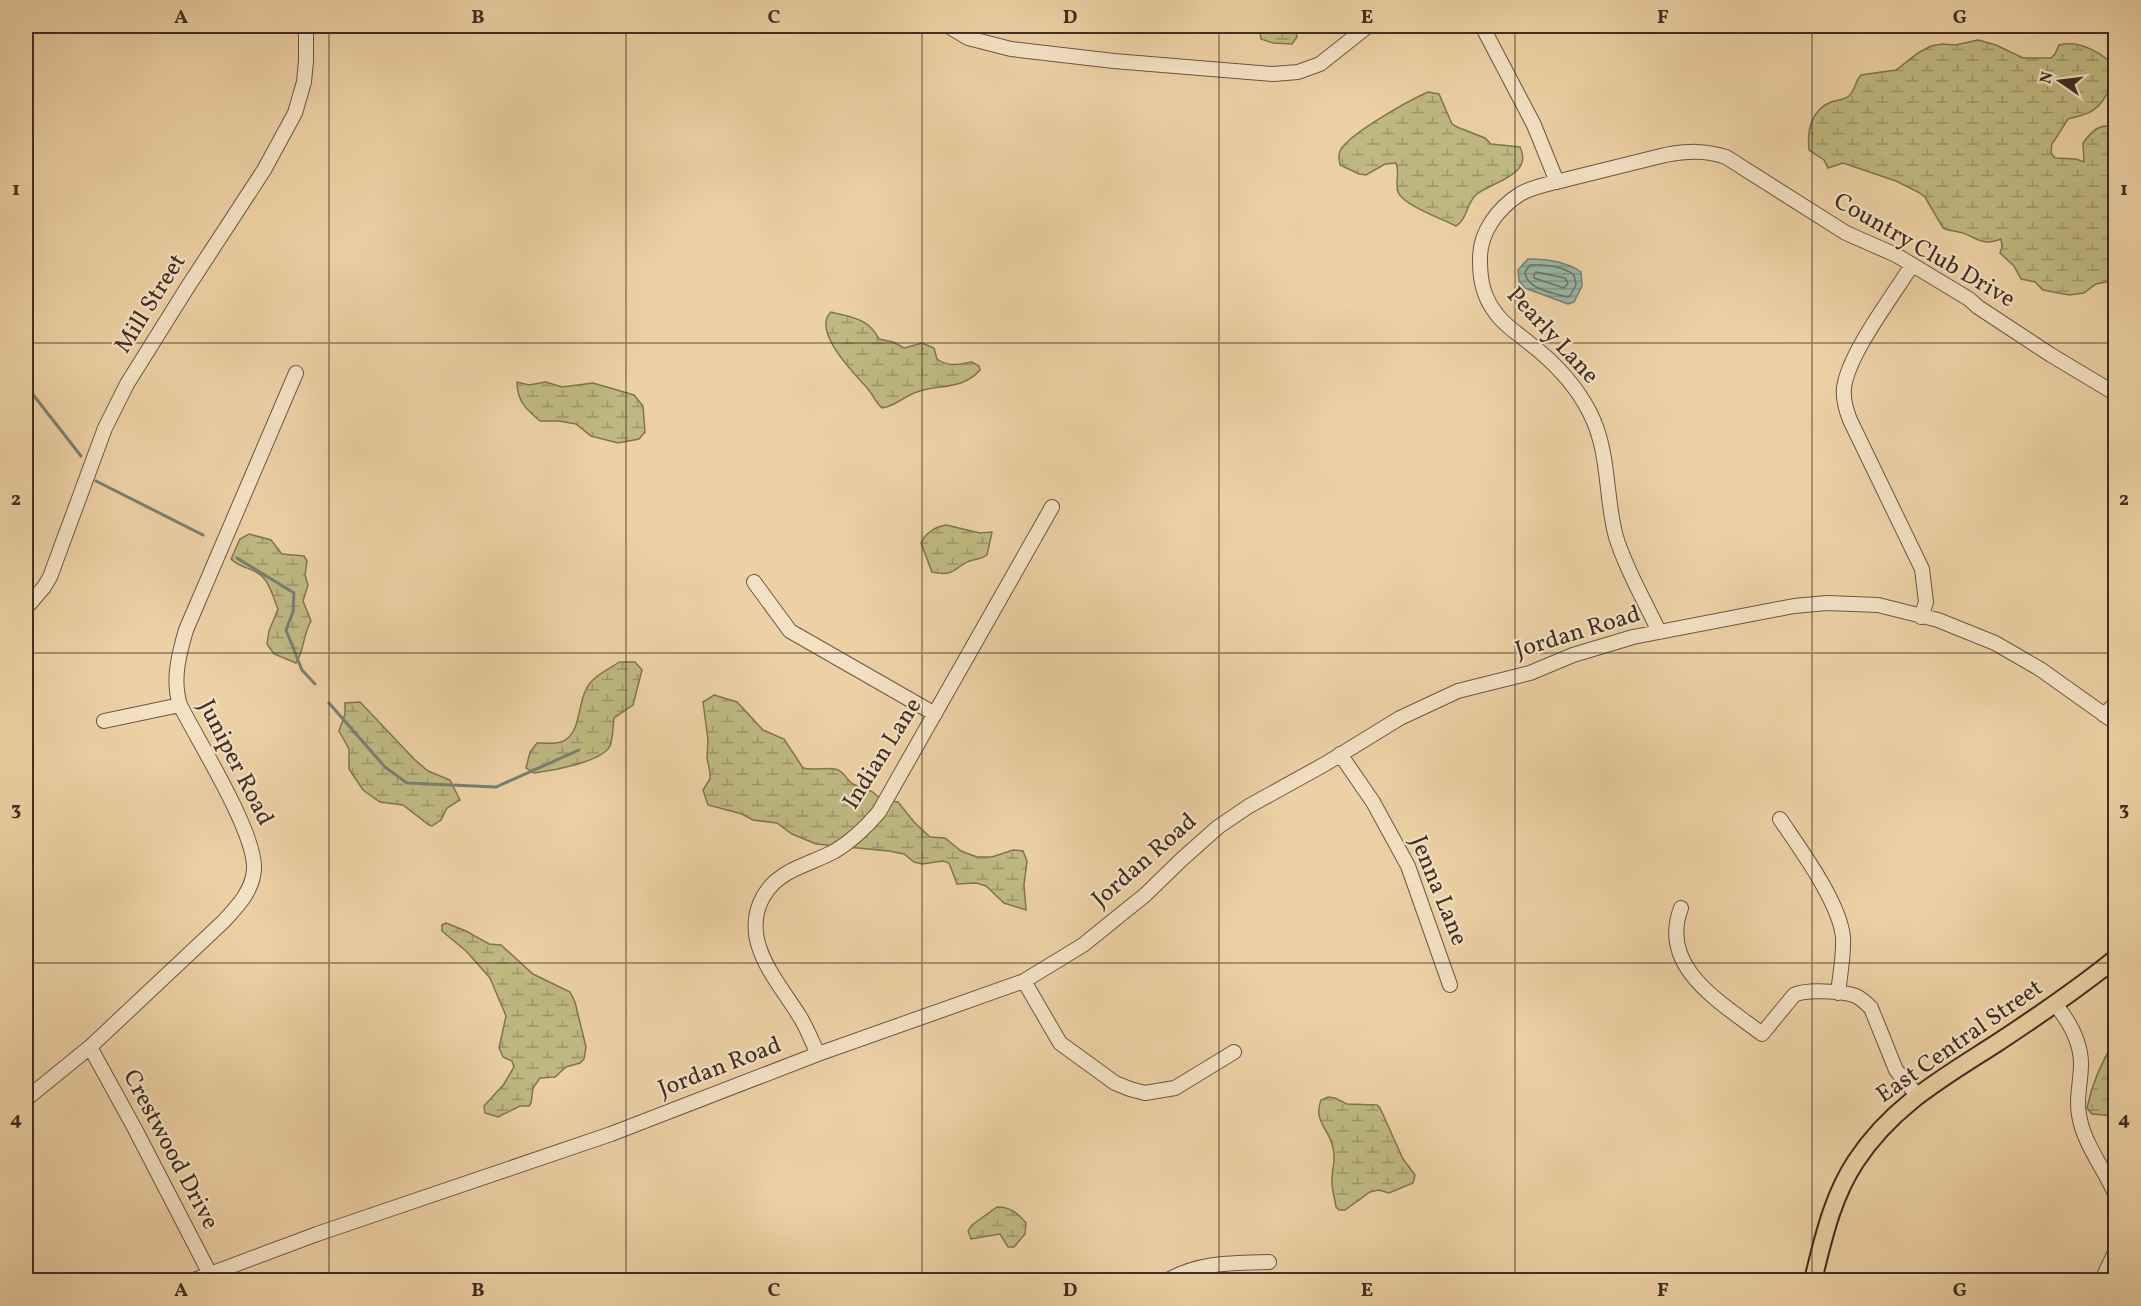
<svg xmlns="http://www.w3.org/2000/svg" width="2141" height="1306" viewBox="0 0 2141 1306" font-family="Vollkorn,serif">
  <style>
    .wetland { fill: url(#wetland-marsh); stroke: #807452; stroke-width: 1.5 }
    .water { fill: url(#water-rules); stroke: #758073; stroke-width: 1.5 }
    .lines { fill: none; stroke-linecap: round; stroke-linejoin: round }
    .shore { stroke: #6c7266; stroke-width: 1.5 }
    .stream { stroke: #758073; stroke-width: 3 }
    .minor-casing { stroke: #6b5744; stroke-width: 16 }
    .major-casing { stroke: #402e24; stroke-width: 20 }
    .minor { stroke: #f3e1c4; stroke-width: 14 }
    .major { stroke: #edd1a4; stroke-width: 16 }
    .grid { fill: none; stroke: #402e24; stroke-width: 1.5; stroke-opacity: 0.55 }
    .labels { text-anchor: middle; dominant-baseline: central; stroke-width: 4.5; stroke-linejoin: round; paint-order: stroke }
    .street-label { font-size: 24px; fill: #402e24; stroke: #f3e1c4 }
    .neatline { fill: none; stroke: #402e24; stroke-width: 2 }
    .grid-label { font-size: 20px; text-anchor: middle; font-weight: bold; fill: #402e24 }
  </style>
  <defs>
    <pattern id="wetland-marsh" width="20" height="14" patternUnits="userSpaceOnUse" patternTransform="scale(1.5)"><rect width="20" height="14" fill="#bfb981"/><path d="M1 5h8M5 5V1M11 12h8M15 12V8" fill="none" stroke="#9d9769"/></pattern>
    <pattern id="water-rules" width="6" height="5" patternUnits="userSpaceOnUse" patternTransform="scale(1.5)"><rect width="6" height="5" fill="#99b7a8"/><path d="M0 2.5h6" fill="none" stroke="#7e9589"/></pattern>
  </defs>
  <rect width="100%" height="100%" fill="#edd1a4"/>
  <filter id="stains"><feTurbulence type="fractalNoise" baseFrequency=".00333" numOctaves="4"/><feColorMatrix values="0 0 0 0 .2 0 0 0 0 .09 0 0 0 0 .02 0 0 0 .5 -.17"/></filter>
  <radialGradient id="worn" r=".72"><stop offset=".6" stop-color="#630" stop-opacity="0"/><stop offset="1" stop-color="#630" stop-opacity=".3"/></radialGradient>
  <!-- wetland -->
  <path class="wetland" d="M1259,26h36l2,11 -5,7 -19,-1 -12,-4z
    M1978,40l18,5 27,13h28l4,-4 4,-9c20,-5 46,8 56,24v15c-9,7 -8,13 -15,20 -8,10 -21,12 -32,15l-16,25 -1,9 4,5 21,1 8,3 -1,-19c9,-12 16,-20 32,-16l1,150 -5,4 -15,3 -12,9 -15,2 -26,-5 -8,-8 -14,-3 -7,-13 -14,-13 2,-6 -1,-8c-19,7 -22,0 -38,-6 -7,-2 -14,-2 -20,-5l-18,-31 -7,-5 -22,-11 -53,-18 -15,5 -4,-8 -15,-10c-2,-19 2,-40 22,-48 6,-2 13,-2 18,-6 6,-5 6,-15 12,-21l35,-5 22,-17 13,-7 11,-2 13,1z
    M1428,92l11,2 13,30 5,3 28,11 6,6 29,3c14,28 -28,35 -43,47 -11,9 -10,26 -21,32 -14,-7 -53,-21 -58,-34 -3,-10 2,-19 -2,-29l-11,1 -19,11 -7,-1 -19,-9c-1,-5 -2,-10 0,-14 8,-17 70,-51 88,-59z
    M831,312c22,6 37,6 48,27l14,3 11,6 18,-5 12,5 3,11c12,8 20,6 35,3l7,4 1,4c-17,20 -41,14 -63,22 -13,4 -21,14 -35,16 -6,-5 -9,-13 -14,-19 -13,-15 -57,-58 -37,-77z
    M517,382l12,3 17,-3 16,5 31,-4 41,12 9,11 2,26 -6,7 -21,4 -27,-7 -15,-12 -17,-3h-19c-14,-12 -23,-20 -23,-39z
    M946,525l34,8 12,-1 -5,23c-5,4 -8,3 -14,5 -18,4 -16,18 -41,12l-11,-29c5,-10 14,-16 25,-18z
    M249,534l22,6 11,14 22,2 3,5 -2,14 3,10 -5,16 8,20c-8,14 -7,30 -15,42l-22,-9 -7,-10 2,-13 9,-22c-5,-12 -9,-31 -22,-37 -9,-5 -17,-5 -25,-13l9,-20z
    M619,662h16l7,8 -9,35 -19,13c-1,8 -1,20 -4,28 -8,16 -59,25 -76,27l-8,-5 4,-16 7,-9c7,0 17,1 24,-1 23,-8 14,-44 31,-61 7,-8 19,-13 27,-19z
    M714,695l23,7 26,28 21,9 19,29c11,3 21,-1 32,1 9,1 11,11 18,15 13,8 15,1 28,16l17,2 16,20 16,15 15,1 16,13 16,6h15l21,-7 10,1 4,10 -3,24 2,25 -22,-7 -18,-17 -10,-3 -19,1 -8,-21 -6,-2 -21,3 -8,-2 -10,-8 -15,-3 -73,-7 -24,-10 -15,-11 -24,-3 -11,-6 -34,-9 -5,-15 7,-11v-7l-3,-14 1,-18 -5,-38z
    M360,702l55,58 13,11 22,9 10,20 -13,8 -6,12 -9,6 -3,-1 -26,-20 -23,-3 -17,-12 -14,-21v-20l-10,-18 6,-17v-11z
    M446,923l20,8 23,13 12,1 32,29 37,18 5,10 11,45 -2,12 -4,4 -14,4 -11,10 -15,1 -7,10 -2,15 -2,3h-9l-22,11 -13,-4 -1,-7 20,-22 10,-17 -2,-6 -9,-4 -4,-9 7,-32 -16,-38 -24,-27 -24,-20v-6z
    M2115,1040v76l-23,-2 -5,-6c5,-25 15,-47 28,-68z
    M1328,1097l7,1 12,6 30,1 3,3 23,51 12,16 -2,8 -24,10 -10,-3 -9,2 -25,18h-6l-3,-3c-1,-9 -5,-19 -4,-28 0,-8 3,-17 2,-25 -1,-23 -22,-31 -13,-54z
    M997,1207c13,0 21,6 29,16l-1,11 -11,13h-6l-8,-13 -29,5 -3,-8 4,-6z"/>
  <!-- water -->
  <path class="water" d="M1528,259c19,0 38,2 53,13l1,14 -8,16 -6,2 -43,-16 -6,-7 -1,-11z"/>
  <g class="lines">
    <!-- shore -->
    <path class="shore" d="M1530,265c14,-1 33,1 44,10l2,10 -6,11 -3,1c-14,-4 -41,-8 -42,-25z
      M1536,272l29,6 3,5 -4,5 -30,-10v-4z"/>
    <!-- stream -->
    <path class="stream" d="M26,387l5,5 50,64
      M96,481l107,54
      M237,558l57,35 -1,19 -7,18 16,40 13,14
      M329,703l56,64 22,16 89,4 83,-37"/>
    <defs>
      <path id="minor" d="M948,26l20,12 43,11 103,12 159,13 25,-2 22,-8 48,-38
        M1482,26l52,99 23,57
        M1912,265c-19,31 -64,89 -68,123 -1,10 2,22 6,32l72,149 4,33 -5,15
        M754,582l36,49 145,83
        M26,608l18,-21 6,-10 55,-149 22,-44 60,-96 77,-118 31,-57 9,-31 2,-21v-35
        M1659,632c-14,-31 -33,-62 -43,-95 -11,-40 -6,-85 -26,-124 -14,-28 -37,-52 -62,-71 -11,-9 -21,-15 -30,-26 -14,-17 -18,-34 -18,-55 -1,-28 17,-52 40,-67 14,-8 33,-11 48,-15 32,-8 64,-16 97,-24 22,-4 40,-5 61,2l120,76 50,22 73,44 9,8 73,48 65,39
        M2104,715l12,-12
        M104,721l76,-16
        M1340,754l33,48 35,64 42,119
        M1780,819c20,30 59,82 63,118 1,18 -3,38 -5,56
        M1681,908c-23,60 41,95 81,126l32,-39c12,-6 48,-4 62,1 6,3 10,7 15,12l25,62 21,25
        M1024,981l36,62 55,40 15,6 15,4 30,-5 59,-36
        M2055,1004c14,17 26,37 26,60 0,19 -6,36 -1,56 6,27 25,50 36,76
        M90,1047l45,82 75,145
        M818,1054c-6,-12 -11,-26 -18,-37 -22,-36 -61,-76 -37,-120 7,-12 14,-18 26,-25 15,-8 31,-13 46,-21 17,-10 32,-25 44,-39l173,-305
        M26,1099l64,-52 134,-126c14,-15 29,-31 30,-52 2,-36 -56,-128 -74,-164 -8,-25 -1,-51 6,-75l110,-257
        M194,1280l123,-46 294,-100 207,-80 206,-73 59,-36 62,-50 36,-35 37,-33 31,-21 76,-42 75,-46 58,-27 72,-18 43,-18 60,-18 161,-31 33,-3 51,2 60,15 57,23 45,26 76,54
        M1168,1280c32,-18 65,-17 101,-18
        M2102,1280l14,-30"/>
      <path id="major" d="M1813,1280c10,-40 19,-83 43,-119 37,-56 87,-83 141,-118 41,-27 81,-54 119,-85"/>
    </defs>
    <!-- minor casing -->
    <use href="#minor" class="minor-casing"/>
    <!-- major casing -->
    <use href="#major" class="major-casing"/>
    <!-- minor -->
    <use href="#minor" class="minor"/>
    <!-- major -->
    <use href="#major" class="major"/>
  </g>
  <!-- grid -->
  <path class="grid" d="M329,26v1254M626,26v1254M922,26v1254M1219,26v1254M1515,26v1254M1812,26v1254M26,343h2090M26,653h2090M26,963h2090"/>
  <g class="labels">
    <!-- street labels -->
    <g class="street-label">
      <text transform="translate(1924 251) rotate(30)">Country Club Drive</text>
      <text transform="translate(151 304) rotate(-58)">Mill Street</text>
      <text transform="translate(1552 336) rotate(47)">Pearly Lane</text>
      <text transform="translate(1578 633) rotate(-17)">Jordan Road</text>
      <text transform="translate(883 754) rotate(-58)">Indian Lane</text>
      <text transform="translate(235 763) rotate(63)">Juniper Road</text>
      <text transform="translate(1145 861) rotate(-41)">Jordan Road</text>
      <text transform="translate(1438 891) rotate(68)">Jenna Lane</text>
      <text transform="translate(1960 1042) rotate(-35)">East Central Street</text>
      <text transform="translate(720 1068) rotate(-21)">Jordan Road</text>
      <text transform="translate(170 1150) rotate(62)">Crestwood Drive</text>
    </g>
  </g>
  <!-- margin -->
  <rect width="2141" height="1306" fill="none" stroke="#edd1a4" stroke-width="66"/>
  <!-- north arrow -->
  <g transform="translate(2060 81) rotate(284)" stroke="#f3e1c4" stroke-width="4.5" paint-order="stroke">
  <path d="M0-4.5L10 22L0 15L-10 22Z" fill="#402e24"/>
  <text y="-9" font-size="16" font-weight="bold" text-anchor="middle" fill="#402e24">N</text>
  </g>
  <rect x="33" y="33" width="2075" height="1240" class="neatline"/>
  <g class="grid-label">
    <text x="181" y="23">A</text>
    <text x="478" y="23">B</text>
    <text x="774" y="23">C</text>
    <text x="1070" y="23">D</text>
    <text x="1367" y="23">E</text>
    <text x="1663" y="23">F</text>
    <text x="1960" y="23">G</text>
    <text x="16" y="195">1</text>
    <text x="2124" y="195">1</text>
    <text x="16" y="505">2</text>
    <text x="2124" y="505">2</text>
    <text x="16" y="815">3</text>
    <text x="2124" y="815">3</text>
    <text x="16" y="1125">4</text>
    <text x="2124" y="1125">4</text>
    <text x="181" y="1296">A</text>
    <text x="478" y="1296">B</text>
    <text x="774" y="1296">C</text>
    <text x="1070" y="1296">D</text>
    <text x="1367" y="1296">E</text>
    <text x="1663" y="1296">F</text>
    <text x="1960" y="1296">G</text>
  </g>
  <rect width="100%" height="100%" filter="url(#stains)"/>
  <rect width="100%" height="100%" fill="url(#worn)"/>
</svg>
